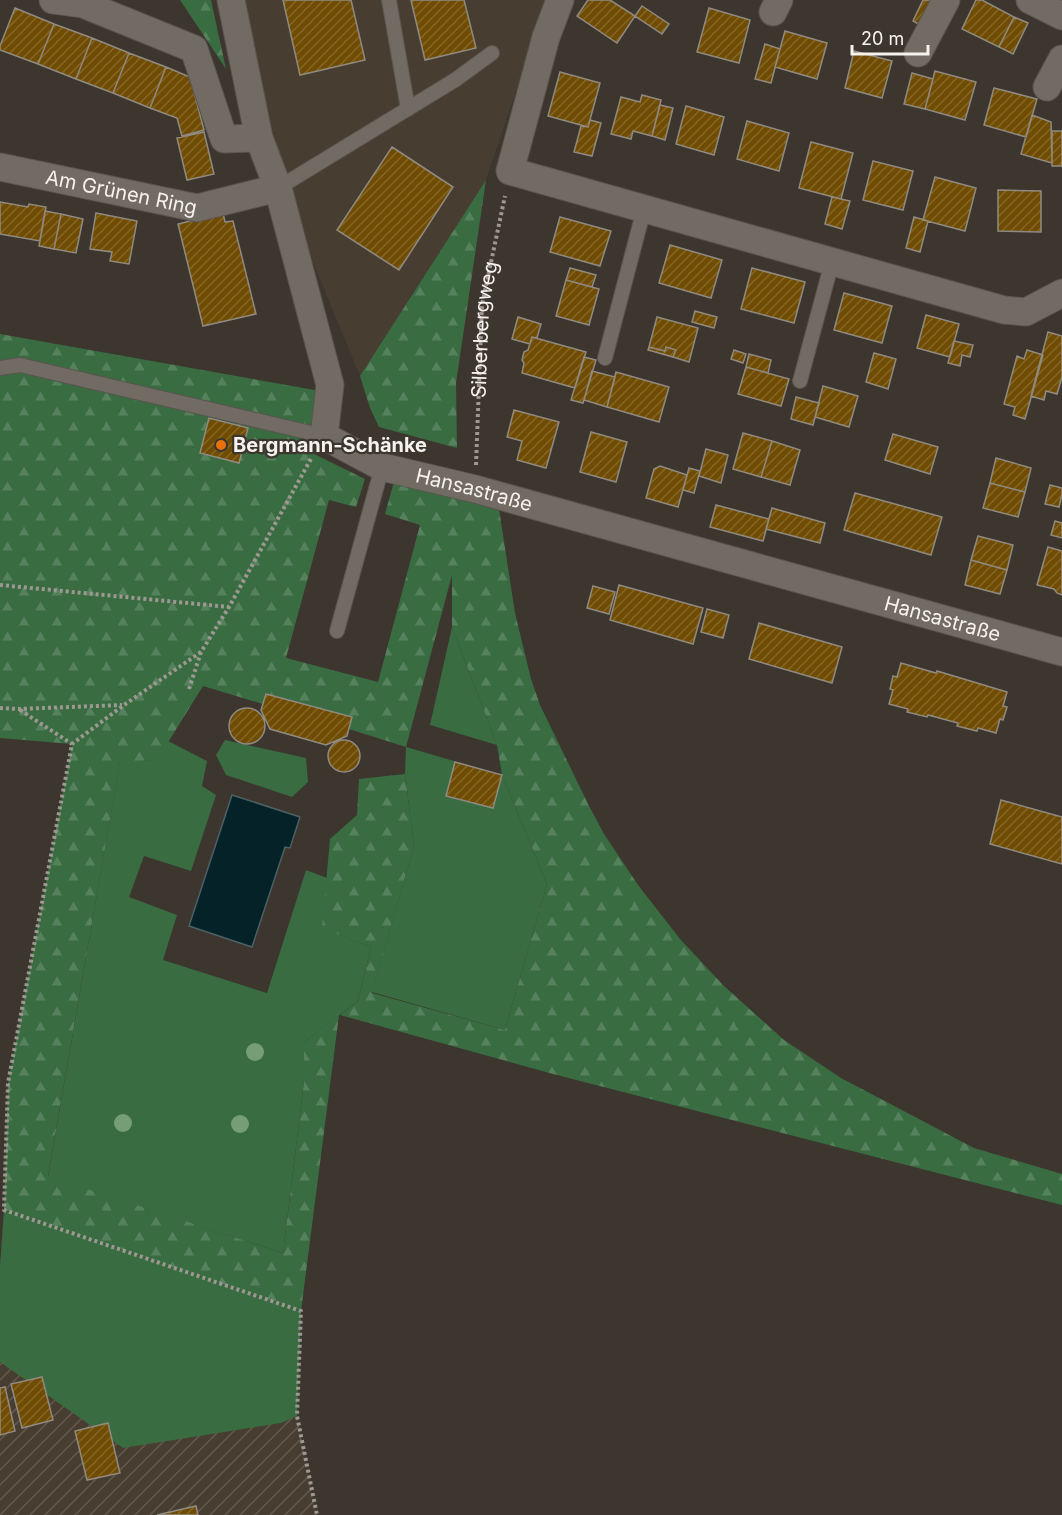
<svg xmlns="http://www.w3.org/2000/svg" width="1062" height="1515" viewBox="0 0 1062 1515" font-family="Inter,sans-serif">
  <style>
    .built { fill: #483d31 }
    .industrial { fill: url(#industrial-furrows) }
    .grass { fill: #396c41 }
    .forest { fill: url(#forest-firs) }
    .water { fill: #052229; stroke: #4d6064; stroke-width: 1.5 }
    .building { fill: url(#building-hatch); stroke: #908a81; stroke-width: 1.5 }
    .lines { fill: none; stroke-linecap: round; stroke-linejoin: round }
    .lane-casing { stroke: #5a544f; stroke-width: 16 }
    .street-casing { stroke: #5a544f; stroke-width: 29 }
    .path { stroke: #9d9892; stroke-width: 4; stroke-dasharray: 3 3; stroke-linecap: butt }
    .lane { stroke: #726b63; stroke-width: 14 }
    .street { stroke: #726b63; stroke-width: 27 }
    .tree { fill: #769e76 }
    .food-dot { fill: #e8710a; stroke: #3c362f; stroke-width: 2 }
    .labels { text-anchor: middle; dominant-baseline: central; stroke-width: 4.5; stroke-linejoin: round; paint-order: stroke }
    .street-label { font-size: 20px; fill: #f6f2ee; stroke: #3c362f }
    .poi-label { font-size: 20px; font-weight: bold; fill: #f6f2ee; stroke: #3c362f; text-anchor: start }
  </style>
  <defs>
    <pattern id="industrial-furrows" width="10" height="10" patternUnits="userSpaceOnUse" patternTransform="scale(1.5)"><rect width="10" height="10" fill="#483d31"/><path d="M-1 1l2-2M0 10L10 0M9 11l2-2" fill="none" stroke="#635a4f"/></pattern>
    <pattern id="forest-firs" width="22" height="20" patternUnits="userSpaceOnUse" patternTransform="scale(1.5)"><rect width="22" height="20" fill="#396c41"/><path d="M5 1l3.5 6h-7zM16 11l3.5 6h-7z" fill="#56815d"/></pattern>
    <pattern id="building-hatch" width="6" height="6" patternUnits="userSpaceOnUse" patternTransform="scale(1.5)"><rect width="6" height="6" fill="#6f4c02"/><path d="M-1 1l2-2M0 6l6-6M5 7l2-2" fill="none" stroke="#846627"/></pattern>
  </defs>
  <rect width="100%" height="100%" fill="#3c362f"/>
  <!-- built -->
  <path class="built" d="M234,0h313l-61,180 -126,196 -78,-189z"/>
  <!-- industrial -->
  <path class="industrial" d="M4,1210l297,101 -4,105 20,99h-317v-248z"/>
  <!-- grass -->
  <path class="grass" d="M452,627l45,118 -67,-20z
    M225,740l81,18 2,24 -16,15 -66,-22 -10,-20z
    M168,741l39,20 -5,25 14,9 -25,76 -47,-15 -15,41 48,18 -14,45 104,33 39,-123 21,8 -4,50 48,19 -13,54 -54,41v40l-21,171 -235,-76 72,-416 36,-1z
    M406,747l96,28 45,109 -42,146 -133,-38 42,-146 -9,-72z
    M4,1210l297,101 -4,105 -16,7 -158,25 -123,-86v-95z"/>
  <!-- forest -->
  <path class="forest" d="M180,0h31l15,69z
    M486,180l-30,203 1,65 -78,-21 -9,-19 -10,-32z
    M0,334l320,57 -10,61 55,27 -9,28 -27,-7 -43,158 92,24 42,-157 -35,-11 10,-36 104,31 16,104 16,66 9,26 48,99 16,30 34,51 42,54 44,47 60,54 57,38 133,70 88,26v31l-509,-131 -213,-59 18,-14 13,-54 -49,-19 8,-89 27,-24 2,-36 46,-5 9,72 -42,147 133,37 42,-146 -45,-109 -5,-30 -45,-118v-52l-46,172 -57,-18 3,-12 -85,-23 -4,10 -60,-18 -46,74 -37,2 -72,414 235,77 21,-171v-40l35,-27 -38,296 -297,-101 4,-127 64,-339 -72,-6z"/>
  <!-- water -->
  <path class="water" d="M232,795l68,22 -10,31 -5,-1 -33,100 -63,-21z"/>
  <!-- building -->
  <path class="building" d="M283,0h68l14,60 -65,15z
    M411,0h53l12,48 -51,12z
    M588,0h22l25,16 -18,27 -40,-27z
    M923,0h12l-13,26 -9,-5z
    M976,0h6l32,17 -15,30 -37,-18z
    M642,6l27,18 -7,10 -27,-18z
    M15,8l39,16 -16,40 -38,-14v-4z
    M709,8l41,12 -11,43 -42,-11z
    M1014,17l14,6 -15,31 -14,-7z
    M54,24l38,14 -16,41 -38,-15z
    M785,31l42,12 -10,36 -42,-12z
    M92,38l37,15 -16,40 -37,-14z
    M765,44l15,5 -9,34 -16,-4z
    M854,51l38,10 -10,37 -37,-10z
    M129,53l37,14 -16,41 -37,-15z
    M166,67l24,10 14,53 -22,6 -5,-18 -27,-10z
    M935,71l41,11 -11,38 -40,-11z
    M560,72l40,11 -12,44 -40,-11z
    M912,73l21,6 -8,30 -21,-5z
    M994,88l43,11 -11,38 -42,-12z
    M642,95l19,5 -9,36 -19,-5 -2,8 -20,-5 10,-37 19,5z
    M660,105l13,3 -8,32 -13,-4z
    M686,106l38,11 -10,38 -38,-11z
    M1032,115l19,7 1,41 -31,-9z
    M590,120l11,3 -9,33 -18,-4 7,-26 7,1z
    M747,121l42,12 -10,38 -42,-12z
    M1052,131h10v35h-10z
    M204,132l10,42 -27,6 -10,-42z
    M811,142l42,11 -12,46 -42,-11z
    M392,147l61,40 -54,83 -62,-40z
    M873,161l40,10 -10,39 -40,-10z
    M935,177l41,11 -11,43 -42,-11z
    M998,190l43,1v41l-43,-1z
    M832,197l18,4 -8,28 -17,-5z
    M0,202l28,5 1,-3 17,3 -6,34 -40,-7z
    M45,211l16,3 -7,35 -15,-3z
    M96,213l41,8 -8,43 -19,-3 2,-9 -22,-3z
    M223,213l2,9 8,-1 23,93 -53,12 -25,-102z
    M61,214l22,5 -7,34 -22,-4z
    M560,217l51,14 -11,35 -50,-14z
    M914,217l14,4 -8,31 -14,-4z
    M670,245l52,15 -11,38 -52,-15z
    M570,268l26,7 -4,12 -26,-7z
    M752,268l53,14 -11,41 -53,-14z
    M566,280l33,9 -10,36 -33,-9z
    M844,293l48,13 -10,37 -48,-13z
    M695,311l22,6 -3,11 -22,-6z
    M926,315l33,9 -9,33 -33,-9z
    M518,317l23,7 -4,14 -5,-1 -2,7 -18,-5z
    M657,317l41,11 -9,34 -16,-5 3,-7 -10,-3 -1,4 -16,-4z
    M1048,332l14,4v41l-5,17 -11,-3 -2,9 -13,-4z
    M532,337l54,15 -11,36 -53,-15 2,-10 -2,-3 2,-8 4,-2z
    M954,341l19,4 -3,12 -8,-2 -2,11 -12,-3z
    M649,347l16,4 1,-4 10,3 -3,7 -25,-7z
    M734,350l12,4 -3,9 -12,-4z
    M1027,350l16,5 -18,64 -12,-4 2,-8 -11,-3 13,-48 7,3z
    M874,353l22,6 -8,30 -22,-7z
    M749,354l22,6 -3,13 -22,-6z
    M584,357l12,3 -13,43 -12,-3z
    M746,367l43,12 -8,27 -43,-12z
    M592,371l23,6 -8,30 -23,-7z
    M616,372l53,15 -10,35 -52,-15z
    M823,386l35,10 -9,31 -34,-10z
    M796,397l23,6 -6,22 -22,-6z
    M514,410l45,12 -13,46 -29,-8 5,-19 -15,-4z
    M209,418l39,10 -9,35 -39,-10z
    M591,432l36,10 -11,40 -36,-10z
    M743,433l29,8 -11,36 -28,-8z
    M893,434l45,13 -8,27 -45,-14z
    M772,441l28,9 -10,35 -29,-8z
    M706,449l22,6 -7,28 -22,-7z
    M996,458l35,10 -6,24 -35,-9z
    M660,466l27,9 -9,32 -32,-9 8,-29z
    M689,468l11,3 -6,22 -11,-3z
    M990,483l35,9 -7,25 -35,-9z
    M1050,485l12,3v7l-3,12 -14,-3z
    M855,493l87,24 -11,38 -87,-25z
    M716,505l53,14 -6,22 -53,-14z
    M772,508l53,15 -5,20 -54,-14z
    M1055,521l7,2v15l-11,-3z
    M978,536l35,9 -6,25 -36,-10z
    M1048,547l14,4v44l-5,-2 -3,-4 -17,-4z
    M971,560l36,10 -7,24 -35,-9z
    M619,585l84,23 -10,36 -83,-24z
    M593,586l22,6 -6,22 -22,-6z
    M707,609l22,6 -6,23 -22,-6z
    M759,623l83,24 -10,36 -83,-24z
    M901,663l35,10 1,-2 70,21 -4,14 4,1 -4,13 -3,-1 -4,14 -18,-5 -1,3 -20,-5 1,-3 -30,-8 -1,2 -20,-5 1,-3 -19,-5 4,-14 -3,-1 3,-13 4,1z
    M266,694l86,23 -5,19 -21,9 -56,-16 -9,-19z
    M229 726a18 18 0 1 1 36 0a18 18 0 1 1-36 0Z
    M328 756a16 16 0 1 1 32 0a16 16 0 1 1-32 0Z
    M455,762l47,13 -9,33 -47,-12z
    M1001,800l61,17v47l-72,-20z
    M42,1377l11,43 -31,8 -11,-44z
    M5,1387l10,44 -15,4v-47z
    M108,1423l12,50 -33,7 -12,-49z
    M196,1506l2,9h-41z"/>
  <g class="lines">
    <defs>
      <path id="lane" d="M389,0l19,109
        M278,188l177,-108 37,-27
        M605,358l39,-149
        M0,368l20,-3 304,71
        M800,381l32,-119
        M337,631l45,-164"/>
      <g id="street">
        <path d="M53,0l30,4 111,45 30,90 35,-1"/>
        <path id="s2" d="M231,0l28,138 19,50 52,197 -6,51 58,31 93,22 587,163"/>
        <path d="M560,0l-14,37 -36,134 494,139 22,2 36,-19"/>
        <path d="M1030,0l32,16"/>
        <path d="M773,12l6,-12"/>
        <path d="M918,53l28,-53"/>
        <path d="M1047,87l15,-28"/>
        <path id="s3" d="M0,167l197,41 81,-20"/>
      </g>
    </defs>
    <!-- lane casing -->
    <use href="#lane" class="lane-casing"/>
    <!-- street casing -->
    <use href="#street" class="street-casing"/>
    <!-- path -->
    <g class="path">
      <path id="s1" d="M476,465l6,-160 23,-109"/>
      <path d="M0,585l229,22"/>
      <path d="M201,652l-77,53 -52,39 -64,339 -4,127 297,101 -4,105 20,99"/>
      <path d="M189,689l12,-37 28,-45 83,-150"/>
      <path d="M0,708l18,1 104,-4"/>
      <path d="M20,710l52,34"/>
    </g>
    <!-- lane -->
    <use href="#lane" class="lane"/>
    <!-- street -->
    <use href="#street" class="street"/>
  </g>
  <!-- trees -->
  <g class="tree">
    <circle cx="255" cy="1052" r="9"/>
    <circle cx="123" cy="1123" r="9"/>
    <circle cx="240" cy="1124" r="9"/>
  </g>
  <!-- markers -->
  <circle class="food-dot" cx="221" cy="445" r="6"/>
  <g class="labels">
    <!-- street labels -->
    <g class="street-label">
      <text stroke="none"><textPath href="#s3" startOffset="124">Am Grünen Ring</textPath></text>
      <text stroke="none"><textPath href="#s1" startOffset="136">Silberbergweg</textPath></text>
      <text stroke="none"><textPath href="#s2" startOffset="610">Hansastraße</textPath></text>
      <text stroke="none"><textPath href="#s2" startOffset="1096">Hansastraße</textPath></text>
    </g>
    <!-- poi labels -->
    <g class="poi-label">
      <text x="233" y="445">Bergmann-Schänke</text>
    </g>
  </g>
  <!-- scale -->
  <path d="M852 45v9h76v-9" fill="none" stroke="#f6f2ee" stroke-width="3"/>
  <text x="861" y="45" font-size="18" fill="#f6f2ee" stroke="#3c362f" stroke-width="4.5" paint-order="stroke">20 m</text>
</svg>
